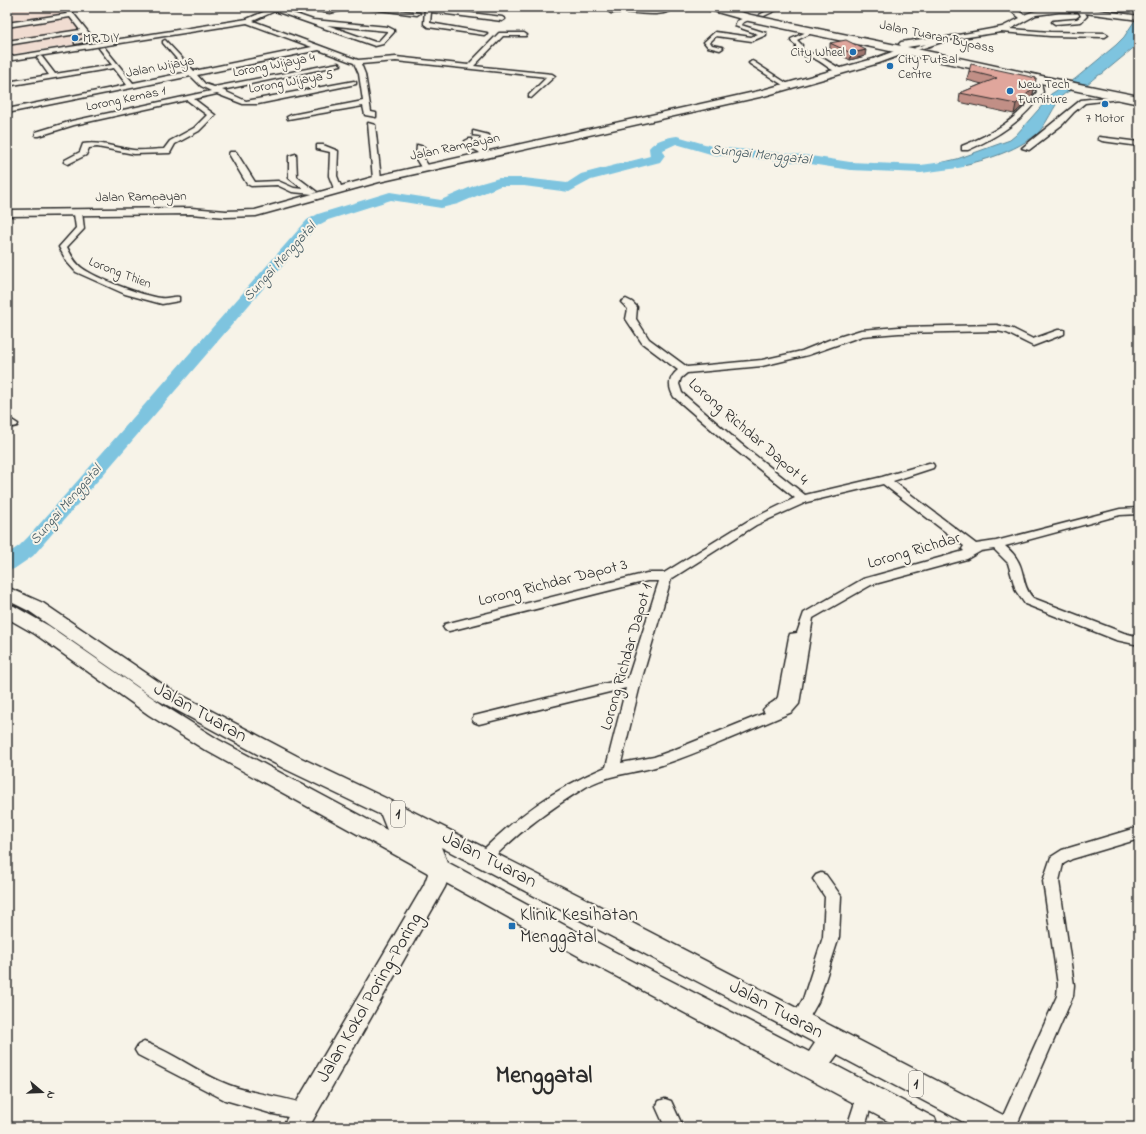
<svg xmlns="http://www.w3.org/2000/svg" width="1146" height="1134" viewBox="0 0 1146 1134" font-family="'Indie Flower',sans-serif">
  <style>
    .built { fill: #f0dcd1 }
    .water { fill: #7ec4df; stroke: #5d8797 }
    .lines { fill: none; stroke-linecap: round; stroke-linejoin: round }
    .river { fill: #7ec4df; fill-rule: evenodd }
    .street-casing { stroke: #2b2b2b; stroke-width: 3 }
    .secondary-casing { stroke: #2b2b2b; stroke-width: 3 }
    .primary-casing { stroke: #2b2b2b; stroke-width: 3 }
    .highway-casing { stroke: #2b2b2b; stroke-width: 3 }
    .street { fill: #f7f3e8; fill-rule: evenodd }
    .secondary { fill: #f7f3e8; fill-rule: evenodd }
    .primary { fill: #f7f3e8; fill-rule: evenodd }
    .highway { fill: #f7f3e8; fill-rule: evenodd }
    .wall { fill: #c18f86; stroke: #2b2b2b }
    .shaded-wall { fill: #9d746d; stroke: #2b2b2b }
    .building { fill: #e0a69c; stroke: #2b2b2b }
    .poi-dot { fill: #1f6fb2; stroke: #f7f3e8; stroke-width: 1.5 }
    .labels { text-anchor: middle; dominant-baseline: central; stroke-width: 4; stroke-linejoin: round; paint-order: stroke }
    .far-street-label { font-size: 13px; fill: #2b2b2b; stroke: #f7f3e8 }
    .far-poi-label { font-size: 13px; fill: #2b2b2b; stroke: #f7f3e8; text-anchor: start }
    .far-water-label { font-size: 14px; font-style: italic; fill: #445961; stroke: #f7f3e8 }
    .shield { fill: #f7f3e8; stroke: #686764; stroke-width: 1 }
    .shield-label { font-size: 15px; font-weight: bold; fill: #2b2b2b }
    .street-label { font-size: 16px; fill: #2b2b2b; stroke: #f7f3e8 }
    .near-street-label { font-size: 19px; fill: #2b2b2b; stroke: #f7f3e8 }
    .near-poi-label { font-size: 19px; fill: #2b2b2b; stroke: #f7f3e8; text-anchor: start }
    .near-district-label { font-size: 24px; font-weight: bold; fill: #2b2b2b; stroke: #f7f3e8 }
  </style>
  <rect width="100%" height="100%" fill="#f7f3e8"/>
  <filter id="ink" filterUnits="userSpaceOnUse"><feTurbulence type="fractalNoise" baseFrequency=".025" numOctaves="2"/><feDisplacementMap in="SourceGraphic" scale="8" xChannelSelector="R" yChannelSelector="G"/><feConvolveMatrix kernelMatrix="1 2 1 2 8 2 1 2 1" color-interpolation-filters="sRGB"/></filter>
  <g filter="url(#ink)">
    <!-- built -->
    <path class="built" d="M7,7h62l28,34 -90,14z"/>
    <!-- water -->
    <path class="water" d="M1137,7h2v33l-2,5 -35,29c-6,1 -10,7 -15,10 -7,3 -19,6 -25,12 -7,8 -17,31 -25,38 -28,22 -70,32 -105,36l-5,-4 30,-7 53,-19 6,-5 30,-34 5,-7 24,-15 41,-34 8,-8 15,-23z"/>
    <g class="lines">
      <!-- river -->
      <path class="river" d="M677,136l38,11 89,8 46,7 71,3 37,-5 5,1 2,3 -2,3 -5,1 -37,5 -71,-3 -46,-7 -90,-8 -38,-11 -13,6 2,5 -5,7 -69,18 -22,12 -45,-6h-24l-42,18 -17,4 -50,-8 -63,20 -11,6 -284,330 -19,13 -7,2v-17l12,-8 10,-10 278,-316 11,-6 72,-22 51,8 37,-16 21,-6h25l43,5 14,-9 69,-18 -1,-8c6,-8 19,-11 28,-12z"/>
      <defs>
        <path id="street" d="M62,7h6l25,31v2l-18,4v-2l12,-4 -4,-5 -76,12v-4l73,-11 -10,-13 -63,10v-4l60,-9z
          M275,7h8l-2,2 32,11 75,7 6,3v2l-11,12 -8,2 -100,-35 -22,10 105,39 38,-3 72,8 31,-32h25l3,2 -1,1h-23l-29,30 78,8 3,2 -24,22 -2,-1v-2l18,-18 -151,-16 -35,3 4,10 6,38 5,1v4l-11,-2 -2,-9 -75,13 -1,-2 4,-2 72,-14 -4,-27 -5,-11 -35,-13 -122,25 8,9 9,3 124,-24 3,2 -119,25 24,11 108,-20 2,1v2l-98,20h-15l-26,-10 -23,5 21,16 -16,16 -24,13 -5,9 -36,1 -37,-7 -8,1 -3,7 -18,9 -4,-2 1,-2 15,-8 3,-8c17,-3 33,4 50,6 10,1 21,-1 31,-1l6,-8 24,-13 13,-13 -20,-15 -113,25 -35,11h-3v-4l36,-11 139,-30 -10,-5 -10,-10 -184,37v-4l120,-24 -13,-17 -107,18v-4l42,-7 -12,-17 3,-2 2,1 13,17 57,-9 -13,-17 5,-1 29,36 55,-11 -25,-29v-2l2,-1 29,31 118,-24 -65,-24 -240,38v-4l240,-38zM327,25l60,6h1l-9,10 -4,1z
          M292,7l38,2 13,-2h34l43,6 -3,2 -60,-8 -27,6z
          M425,7l77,10 3,2 -3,2 -71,-9 -1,11 57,10 -3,2 -56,-8 -4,-3z
          M622,7l38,3 9,-3h8c-18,14 -45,2 -66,6l-3,-2z
          M733,7h7l-5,3z
          M775,7h8l-19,9 -5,-1z
          M1006,7h7l11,8c31,-15 82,-4 115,1v4l-54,-7 2,3 -6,6 -26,2 -3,-2 1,-1 24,-2 4,-3 -2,-4h-20l-23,3 -26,14 40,3 55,1 3,2 -3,2 -55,-1 -49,-4 -53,8 -31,10 -3,-2 33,-11 55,-10 18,-9z
          M749,16l3,2 -1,1 -9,4 -1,2 25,8v2l-14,6 -36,-5 -6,6 2,3 10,2 1,1 -3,2 -12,-3 -4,-5 11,-10 36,5 7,-3 -23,-8 2,-5z
          M811,30l5,1 -19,9 5,5 -1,4c6,5 9,3 15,6 8,3 18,11 28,15v2c-12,2 -20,-10 -31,-14 -9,-3 -8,0 -17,-7v-6l-5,-4v-2z
          M752,61l2,1 37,24 -5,1 -36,-23 -1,-1z
          M1027,75c11,-2 14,8 16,17 -19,28 -44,44 -75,58h-6v-4c30,-12 56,-27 75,-54l-3,-10 -7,-5z
          M1126,95l3,2 -1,1 -43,5 -11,9 -11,12 -34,26 -7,-2 59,-48z
          M368,123l7,2 6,54 -4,2 -4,-2z
          M473,131l16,4 -3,15 3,4 -1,2h-6l-3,-4 -14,-7v-4l4,-2h3l1,5 6,2 2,-10 -8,-1z
          M1099,137l40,5v4l-37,-5 -4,-2z
          M317,145h6l15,6 -1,25 5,13 -1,2h-6l-6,-15 1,-24 -13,-3z
          M417,145l7,2v12l5,8 -1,2h-6l-6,-10z
          M230,152h6l19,30 23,-1 16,7 9,1 -14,-11v-22l7,-2 1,23 20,15 -4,2 -21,-2 -15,-7 -26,1 -4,-2 -18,-30z
          M75,210h6l1,2 2,17 -17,18c4,8 8,16 15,21 13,10 61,28 79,30 6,1 12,-2 18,-1v4l-17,3 -37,-10 -49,-22 -9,-10 -8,-15 17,-19 -2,-14z
          M626,299l6,3 5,5 -1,12 13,20 38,28 75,-7 40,-9 27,-11 32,-10 38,-3 98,-2 16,4 20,10 25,-9h6v4l-31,12 -26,-13 -10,-2 -98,2 -37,3 -54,19 -46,11 -75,7 -6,5 -2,6 3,9 59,51 64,51 77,-18 47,-14 4,1 1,2 -1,2 -40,13 83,63 20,-3 124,-32 19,-1v6l-19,1 -115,31c24,19 13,35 28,52l91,35 15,4v8l-23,-5 -91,-36 -9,-13 -8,-28 -14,-14 -13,2 -14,8 -96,26 -58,33 -14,86 -7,8c-43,18 -86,38 -130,53 -28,9 -55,8 -81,25 -31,19 -59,40 -85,65 -5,6 -9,10 -17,7l-3,-4 3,-4c39,-39 75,-65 127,-87l20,-79 -147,36 -5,-2 -2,-3 2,-3 154,-38 31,-97h-12l-198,50 -4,-1 -2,-3 2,-3 202,-51h17l84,-52 47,-23 -62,-50 -59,-51c-6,-10 -6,-19 4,-27l-36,-27 -16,-24 2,-10 -7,-7zM883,484l81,62 -2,3 2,2 -101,28 -59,34 -7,20 -7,1 -1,3 -11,60c-3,6 -11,7 -15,13l2,3 -94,38 -17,6 -33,6 20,-82 30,-102 85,-54 51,-23z
          M7,417l11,7 -1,2 -4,1 -6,-2z
          M1139,827v12l-67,20 -9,5 -4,17 15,104 -1,11 -57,131h-18l59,-131 1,-11 -15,-104 8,-24 11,-7z
          M821,873l5,2 15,21 -2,41 -21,65 -14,25 -6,2 -6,-2 -2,-5 13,-23 20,-62 2,-40 -12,-18 3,-4z
          M144,1042c30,11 56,32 85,43 26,10 55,11 80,21l3,6 -3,6 -6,2 -30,-6 -48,-14 -87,-45 -3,-5 3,-5z
          M865,1088l6,2 3,6 -9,31h-18l12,-37z
          M665,1099l6,2 12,26h-18l-9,-20 3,-6z"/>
        <path id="secondary" d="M903,48l5,3 -2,2 -27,10 -115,33 -385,86 -123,34 -30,1 -35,-3 -184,2v-6l184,-2 35,3 29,-1 122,-34 382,-85 114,-32z
          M437,859l8,3 5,12 -5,13 -136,240h-27l142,-242 4,-11 -2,-6 3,-6z"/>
        <path id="primary" d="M7,587l36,16 125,85 129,68 101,48 186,94 425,220 3,9h-39l-136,-72 -6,8 104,55 3,9h-39l-308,-164 -386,-213 -56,-35 -114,-81 -28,-16v-14l7,2 35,20 114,79 56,35 168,90 -6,-15 -98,-47 -129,-70 -125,-87 -22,-11zM441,847l374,196 -6,9 -200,-103 -162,-87z"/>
        <path id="highway" d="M705,7h17l29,8 150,31 -2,-2 2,-2 35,-5 6,3 -2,2 -33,5c77,16 154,34 232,49v8l-390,-83 -43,-12z"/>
      </defs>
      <!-- street casing -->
      <use href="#street" class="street-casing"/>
      <!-- secondary casing -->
      <use href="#secondary" class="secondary-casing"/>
      <!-- primary casing -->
      <use href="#primary" class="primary-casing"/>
      <!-- highway casing -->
      <use href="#highway" class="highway-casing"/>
      <!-- street -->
      <use href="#street" class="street"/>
      <!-- secondary -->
      <use href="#secondary" class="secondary"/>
      <!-- primary -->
      <use href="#primary" class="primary"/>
      <!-- highway -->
      <use href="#highway" class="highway"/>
    </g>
    <!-- wall -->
    <path class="wall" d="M830,43l35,13 -15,4 -20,-11z
      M969,71l67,7 -3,16 -6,8 -13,12 -55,-12 1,-9 22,-9 -15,-4z"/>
    <!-- shaded-wall -->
    <path class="shaded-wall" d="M866,50l-1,6 -15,4 1,-7z
      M1035,85l-2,9 -6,8 -13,12 2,-10z"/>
    <!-- building -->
    <path class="building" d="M846,40l20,10 -15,3 -21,-10z
      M971,64l65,14 -1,7 -6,7 -13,12 -56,-11 37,-15 -28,-7z"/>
  </g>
  <!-- markers -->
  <g class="poi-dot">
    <circle cx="75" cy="38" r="4"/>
    <circle cx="853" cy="52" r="4"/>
    <circle cx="890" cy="66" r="4"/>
    <circle cx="1010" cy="91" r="4"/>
    <circle cx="1105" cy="104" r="4"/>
    <rect x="508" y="922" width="8" height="8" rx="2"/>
  </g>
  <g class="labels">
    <!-- far-street labels -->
    <g class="far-street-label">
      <text transform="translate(937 37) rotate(12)">Jalan Tuaran Bypass</text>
      <text transform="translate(274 65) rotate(-11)">Lorong Wijaya 4</text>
      <text transform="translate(160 67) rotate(-11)">Jalan Wijaya</text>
      <text transform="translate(291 82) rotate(-10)">Lorong Wijaya 5</text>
      <text transform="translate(126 99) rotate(-12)">Lorong Kemas 1</text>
      <text transform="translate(455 147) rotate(-12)">Jalan Rampayan</text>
      <text transform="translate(141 197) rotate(-1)">Jalan Rampayan</text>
      <text transform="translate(120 273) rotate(21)">Lorong Thien</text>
    </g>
    <!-- far-poi labels -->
    <g class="far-poi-label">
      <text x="83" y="38">MR.DIY</text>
      <text x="845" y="52" text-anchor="end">City Wheel</text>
      <text x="898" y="59">City Futsal<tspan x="898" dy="15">Centre</tspan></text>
      <text x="1018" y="84">New Tech<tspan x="1018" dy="15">Furniture</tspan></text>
      <text x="1105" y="118" text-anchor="middle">7 Motor</text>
    </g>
    <!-- far-water labels -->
    <g class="far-water-label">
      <text transform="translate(761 155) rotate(6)">Sungai Menggatal</text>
      <text transform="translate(280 262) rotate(-48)">Sungai Menggatal</text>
      <text transform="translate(66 505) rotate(-49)">Sungai Menggatal</text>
    </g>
    <!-- shield labels -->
    <g class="shield">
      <rect x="391" y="801" width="14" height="26" rx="3"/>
      <rect x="909" y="1071" width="14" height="26" rx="3"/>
    </g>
    <g class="shield-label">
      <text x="398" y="814">1</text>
      <text x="916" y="1084">1</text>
    </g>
    <!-- street labels -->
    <g class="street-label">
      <text transform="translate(748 432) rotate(41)">Lorong Richdar Dapot 4</text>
      <text transform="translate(914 551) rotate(-16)">Lorong Richdar</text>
      <text transform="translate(553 583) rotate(-14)">Lorong Richdar Dapot 3</text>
      <text transform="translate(627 657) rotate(-74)">Lorong Richdar Dapot 1</text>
    </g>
    <!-- near-street labels -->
    <g class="near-street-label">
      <text transform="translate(200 713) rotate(29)">Jalan Tuaran</text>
      <text transform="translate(489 860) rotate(27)">Jalan Tuaran</text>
      <text transform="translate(370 998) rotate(-60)">Jalan Kokol Poring-Poring</text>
      <text transform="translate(776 1010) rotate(28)">Jalan Tuaran</text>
    </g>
    <!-- near-poi labels -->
    <g class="near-poi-label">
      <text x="520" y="915">Klinik Kesihatan<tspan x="520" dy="22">Menggatal</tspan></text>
    </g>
    <!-- near-district labels -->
    <g class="near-district-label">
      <text x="544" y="1076">Menggatal</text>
    </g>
  </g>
  <!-- margin -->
  <rect width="1146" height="1134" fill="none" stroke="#f7f3e8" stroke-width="24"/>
  <rect x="12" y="12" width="1122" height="1110" fill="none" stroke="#2b2b2b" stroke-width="1.5" filter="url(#ink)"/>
  <!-- north arrow -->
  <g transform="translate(42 1092) rotate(109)" stroke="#f7f3e8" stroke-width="3" paint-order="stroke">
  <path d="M0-3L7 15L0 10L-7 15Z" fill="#2b2b2b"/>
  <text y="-6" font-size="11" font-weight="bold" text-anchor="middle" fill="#2b2b2b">N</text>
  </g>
</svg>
